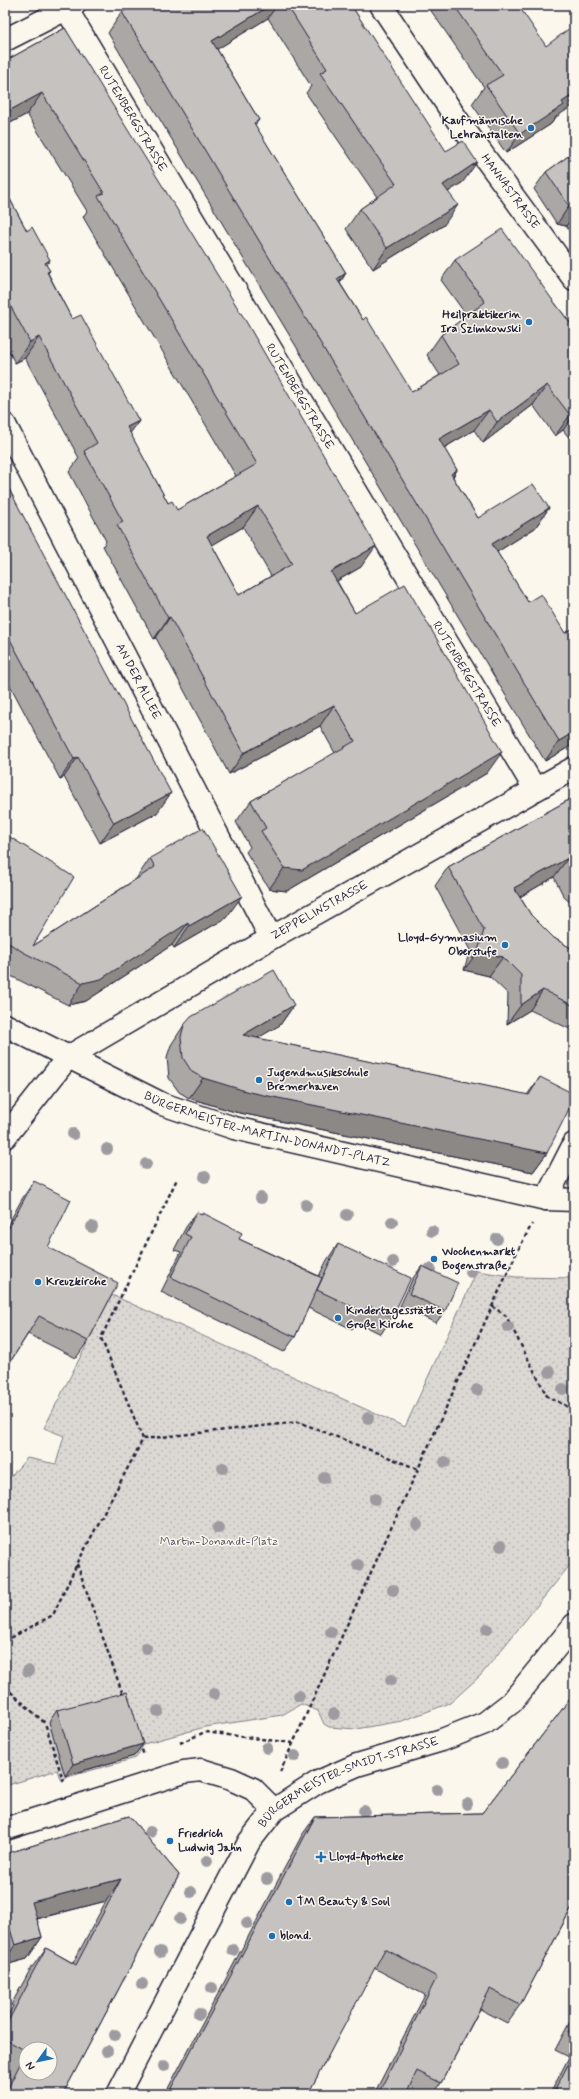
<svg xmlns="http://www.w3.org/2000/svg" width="579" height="2099" viewBox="0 0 579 2099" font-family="Mynerve,sans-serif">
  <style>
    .grass { fill: url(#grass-dots); stroke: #7e7d87 }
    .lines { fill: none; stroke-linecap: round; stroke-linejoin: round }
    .street-casing { stroke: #22223b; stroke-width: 25 }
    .secondary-casing { stroke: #22223b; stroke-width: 25 }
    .path { stroke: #22223b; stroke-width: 2.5; stroke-dasharray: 4 3; stroke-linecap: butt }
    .street { stroke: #fbf7ec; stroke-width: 22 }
    .secondary { stroke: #fbf7ec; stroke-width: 22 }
    .tree { fill: #9d9ba0 }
    .wall { fill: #aaa7a5; stroke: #22223b; fill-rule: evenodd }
    .shaded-wall { fill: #8b8886; stroke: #22223b }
    .building { fill: #c6c2c0; stroke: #22223b; fill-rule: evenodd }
    .poi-dot { fill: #1f6fb2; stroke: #fbf7ec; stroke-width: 1.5 }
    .labels { text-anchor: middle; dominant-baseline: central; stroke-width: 3; stroke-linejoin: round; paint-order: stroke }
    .street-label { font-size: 12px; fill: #22223b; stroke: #fbf7ec }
    .poi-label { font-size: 12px; font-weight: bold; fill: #22223b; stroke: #fbf7ec; text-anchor: start }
    .park-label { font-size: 12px; fill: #505061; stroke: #fbf7ec }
  </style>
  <defs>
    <pattern id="grass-dots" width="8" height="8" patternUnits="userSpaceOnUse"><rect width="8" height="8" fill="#dbd8d3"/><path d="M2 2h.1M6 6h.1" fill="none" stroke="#bcb9b6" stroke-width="1.8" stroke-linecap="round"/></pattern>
  </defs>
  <rect width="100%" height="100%" fill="#fbf7ec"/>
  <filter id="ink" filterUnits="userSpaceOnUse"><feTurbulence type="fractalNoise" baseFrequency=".025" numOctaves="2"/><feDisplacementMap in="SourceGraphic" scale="8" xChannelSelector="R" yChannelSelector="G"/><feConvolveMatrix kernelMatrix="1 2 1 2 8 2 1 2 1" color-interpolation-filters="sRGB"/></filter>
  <g filter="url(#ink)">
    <!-- grass -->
    <path class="grass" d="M477,1271l39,6 58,1v282l-93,115 -31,28 -48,18 -46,8 -27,-2 -5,-3 -6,-13 -17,-7 -19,11 -77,12 -61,17 -8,14 -76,21 -3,-9 -52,16v-303l22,-25 29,6 8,-28 -20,-8 68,-133 293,132z"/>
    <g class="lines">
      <defs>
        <g id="street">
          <path id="s1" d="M64,5l471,784"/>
          <path id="s2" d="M381,5l77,116 116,158"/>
          <path d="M5,40l69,-35"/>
          <path id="s3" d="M5,425l266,513"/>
          <path id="s4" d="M5,1025l157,79 72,24 312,71 28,1"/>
          <path id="s5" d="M5,1137l63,-80 203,-119 303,-170"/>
          <path d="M546,1199l28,-55"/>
          <path d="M5,1829l179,-57 17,-2 30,9 22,10 21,21"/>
        </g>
        <g id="secondary">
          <path id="s6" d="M118,2094l131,-252 25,-32 44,-28 39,-17 85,-25 43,-17 27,-21 62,-77"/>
        </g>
      </defs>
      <!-- street casing -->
      <use href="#street" class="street-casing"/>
      <!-- secondary casing -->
      <use href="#secondary" class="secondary-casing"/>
      <!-- path -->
      <path class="path" d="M492,1306l14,10 41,80 27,14
        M143,1439l-42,-101 76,-159
        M143,1439l156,-17 119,47
        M77,1564l46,131
        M5,1641l48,-26 24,-51 66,-125
        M5,1687l40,36 18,57 2,-1
        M140,1743l4,13
        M180,1743l25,-11 88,11
        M280,1772l236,-518 16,-30"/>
      <!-- street -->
      <use href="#street" class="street"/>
      <!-- secondary -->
      <use href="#secondary" class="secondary"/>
    </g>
    <!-- trees -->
    <g class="tree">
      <circle cx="73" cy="1134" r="6"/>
      <circle cx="107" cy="1149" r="6"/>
      <circle cx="146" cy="1164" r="6"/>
      <circle cx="205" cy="1177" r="6"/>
      <circle cx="261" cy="1198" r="6"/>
      <circle cx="306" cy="1205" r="6"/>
      <circle cx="347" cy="1215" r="6"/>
      <circle cx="392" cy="1222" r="6"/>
      <circle cx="92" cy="1227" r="6"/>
      <circle cx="432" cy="1231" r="6"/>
      <circle cx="497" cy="1239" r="6"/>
      <circle cx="393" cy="1262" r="6"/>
      <circle cx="430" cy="1269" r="6"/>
      <circle cx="471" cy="1272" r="6"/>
      <circle cx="508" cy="1327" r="6"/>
      <circle cx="550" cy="1372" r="6"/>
      <circle cx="563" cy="1389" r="6"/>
      <circle cx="477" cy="1390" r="6"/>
      <circle cx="368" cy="1418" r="6"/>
      <circle cx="445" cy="1462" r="6"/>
      <circle cx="223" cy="1468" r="6"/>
      <circle cx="324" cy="1478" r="6"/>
      <circle cx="375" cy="1499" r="6"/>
      <circle cx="417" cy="1525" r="6"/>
      <circle cx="218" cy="1528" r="6"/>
      <circle cx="501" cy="1546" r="6"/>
      <circle cx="358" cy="1565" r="6"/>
      <circle cx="393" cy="1590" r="6"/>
      <circle cx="487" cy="1629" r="6"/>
      <circle cx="331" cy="1632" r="6"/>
      <circle cx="146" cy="1648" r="6"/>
      <circle cx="28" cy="1671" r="6"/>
      <circle cx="391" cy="1680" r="6"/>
      <circle cx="214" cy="1694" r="6"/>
      <circle cx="299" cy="1696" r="6"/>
      <circle cx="158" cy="1711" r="6"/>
      <circle cx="334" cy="1714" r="6"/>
      <circle cx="267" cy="1748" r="6"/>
      <circle cx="295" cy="1756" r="6"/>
      <circle cx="502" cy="1763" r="6"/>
      <circle cx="437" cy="1790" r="6"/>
      <circle cx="467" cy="1804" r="6"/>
      <circle cx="364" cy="1811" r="6"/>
      <circle cx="150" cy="1832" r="6"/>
      <circle cx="207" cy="1861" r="6"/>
      <circle cx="267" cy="1879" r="6"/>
      <circle cx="191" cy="1892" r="6"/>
      <circle cx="180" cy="1919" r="6"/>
      <circle cx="247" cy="1923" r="6"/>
      <circle cx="233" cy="1950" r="6"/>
      <circle cx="160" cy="1952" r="6"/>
      <circle cx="142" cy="1984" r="6"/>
      <circle cx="212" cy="1988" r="6"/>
      <circle cx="199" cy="2014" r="6"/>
      <circle cx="115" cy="2035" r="6"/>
      <circle cx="107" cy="2051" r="6"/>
      <circle cx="164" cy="2066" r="6"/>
    </g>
    <!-- wall -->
    <path class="wall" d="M134,5h217l112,177 -15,10 -4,33 -71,44 -27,-40 14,-20 17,-12 -71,-104 5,-7 -43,-68 -51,31 42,71 -4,5 91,148 -6,10 23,37 49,72 28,-17 -13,-20 14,-20 26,-19 -26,-36 14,-20 96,38 23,30v116l-11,-14 -8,6 -22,-31 -50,38 -9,-13 -30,18 13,22 -4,7 25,41 71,-10 -14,20 -38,24 31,50 37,31 9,-5v116l-29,17 -437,-728 14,-21z
      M427,5h91l38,112 -5,7 -45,29 -34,-49 12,-17z
      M65,28l296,539 -24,14 18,32 132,160 -200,118 -18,-2 -23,-37 4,-5 -14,-25 15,-21 84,-48 -15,-27 -91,48 -73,-136 -2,1 -51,-93 3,-5 -37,-69 10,-14 -54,-100 -10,5 -10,-19v-154l22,41 23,29 -4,5 4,6 -2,2 24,46 67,102 -9,12 38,70 9,7 59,-34 -153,-259 4,-6 -60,-97 -22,12v-65zM243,527l28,49 -32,19 -27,-50z
      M574,152v86l-8,-12 -9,-2 -23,-35 12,-17z
      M5,481l152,332 -57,30 -36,-66 -4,2 -55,-103z
      M574,797v109l-10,-9 -10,-20 -34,20 11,18 23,23 20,12v81l-44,-21 -23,14 1,-30 -19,-18 -25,-6 6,-20 -35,-64 13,-19z
      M5,834l28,112 103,-67 14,-21 76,60 -52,30 -2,-3 -86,56 -18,4 -63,-32z
      M294,1005l-14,20 -23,13 270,57 13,-18 7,76 -14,19 -298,-60 -46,-14 -10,-6 -10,-14 -2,-21 4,-12 13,-20z
      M34,1181l14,66 40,94 -12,17 -48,-24 -23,36v-140l17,-31z
      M197,1212l42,27 80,37 8,-16 11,-16 54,73 -11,17 -24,-12 -5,7 -44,-21 -13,29 -11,15 -123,-60 20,-40 -7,-2 12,-23z
      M422,1266l23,45 -9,12 -36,-17 13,-28z
      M574,1694v215l-2,-2 -52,98 -13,18 -27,-14 -39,74 -7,11h-20l-7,-4 -1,4h-32l51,-99 -51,-27 -66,126h-143l137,-259 13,-18 167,-4z
      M57,1710l86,34 -9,12 -69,20 -16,-54z
      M129,1816l50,59 -116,219h-58v-9l6,-12 -6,-3v-49l8,-15 -2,-1 19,-35 16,-22 27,15 33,-62 -69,18 5,18 -15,22 -22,6v-111zM26,2049h24v24h-24z
      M574,2014v80h-24l19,-37 -14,-7z"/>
    <!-- shaded-wall -->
    <path class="shaded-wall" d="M5,5h9l-9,5z
      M271,5h6l-9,13 -70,43 14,-20z
      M42,93l-15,21 -22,12v-13z
      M574,94v11l-18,12 -5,7 -45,29 14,-19 42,-32z
      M477,162l-14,20 -35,23 15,-20z
      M458,205l-14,20 -71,44 14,-21z
      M569,206l5,1v8l-8,11 -9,-2z
      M50,260l-15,21 10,-18z
      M346,273l-14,20 5,-14z
      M39,337l-14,21 -10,5 15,-21z
      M547,385l-14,20 -50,38 14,-21z
      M489,410l-15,20 -49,29 14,-20z
      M574,412v3l-11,15 -8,6 15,-21z
      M139,421l-15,21 3,-15z
      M457,470l-14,21 8,-17z
      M258,506l-15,21 -51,30 15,-21z
      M549,508l-14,20 -57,36 14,-20z
      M376,546l-15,21 -45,26 15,-21z
      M170,617l-14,21 -2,1 14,-21z
      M334,705l-14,21 -91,48 15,-21z
      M574,732v12l-29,17 14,-20z
      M502,752l-15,21 -200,118 -18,-2 15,-21z
      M78,757l-14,20 -4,2 14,-20z
      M171,793l-14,20 -57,30 14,-20z
      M568,858l-14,19 -53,31 13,-20z
      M242,896l-16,22 -52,30 15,-22z
      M188,923l-16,22 -86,56 -18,4 15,-22z
      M478,951l25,6 -14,19 -25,-6z
      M543,990l-13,20 -23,14 14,-19z
      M294,1005l-14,20 -51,30 14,-20z
      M203,1078l344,75 -14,19 -298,-60 -46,-14z
      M143,1744l-9,12 -69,20 8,-12z
      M121,1879l-15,22 -90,23 16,-22z
      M42,1937l-15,22 -22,6v-5l10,-15z"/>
    <!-- building -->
    <path class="building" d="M134,5h137l-59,36 47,79 -5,3 92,150 -9,6 26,41 3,-3 46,75 47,-28 -18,-29 44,-33 -30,-42 47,-31 49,69 23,30v84l-4,3 -23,-30 -50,37 -8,-12 -50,29 18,31 -6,4 27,44 55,-34 16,24 -57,36 36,58 13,-8 24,39 9,-5v104l-15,9 -437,-729z
      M287,5h64l95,146 17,-10 14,21 -34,23 15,20 -71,43 -27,-39 36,-25 -76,-111 7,-4z
      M454,5h64l28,41 28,-21v69l-12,8 2,3 -44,29 -34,-49 17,-10z
      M65,28l179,290 132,228 -45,26 24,41 50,-29 97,168 -200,118 -18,-2 -23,-37 5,-3 -15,-27 104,-60 -21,-36 -90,48 -74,-136 -2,1 -51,-93 6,-3 -39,-71 13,-8 -58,-106 -9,5 -25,-46v-106l22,41 5,-4 18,33 -5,3 5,8 -3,1 25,47 9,-4 58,106 -12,6 41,76 4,-2 5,9 80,-46 -159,-268 6,-3 -62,-100 -37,20v-52zM258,506l34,58 -53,31 -32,-59z
      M574,152v55l-5,-1 -23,-34z
      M5,481l14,27 152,285 -57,30 -36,-66 -4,2 -69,-129v-38l2,-1 -2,-3z
      M574,797v73l-6,-12 -54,30 17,27 23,23 20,12v56l-31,-16 -22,15v-30l-18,-18 -25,-6 6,-21 -36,-63z
      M203,828l39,68 -53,30 -1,-3 -87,56 -18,4 -60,-31 -18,-11v-107l69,43 -41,69 122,-79 -5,-9z
      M274,970l20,35 -51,30 286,60 11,-18 34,17v5l-27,54 -298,-61 -46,-14 -11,-6 -9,-14 -2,-21 3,-12 7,-8z
      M34,1181l37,19 -23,47 70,36 -30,58 -49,-25 -34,54v-135z
      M197,1212l5,3 1,-2 39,20 -3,6 83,39 -27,59 -124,-60 20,-40 -6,-3z
      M338,1244l73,34 -19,39 -24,-12 -4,7 -47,-22z
      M422,1266l36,17 -13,28 -36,-17z
      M127,1692l16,52 -70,20 -16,-54z
      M574,1694v209l-54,102 -30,-16 -49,94 -24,-12 -11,23h-28l59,-117 -52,-28 -77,145h-140l147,-277 167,-4z
      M129,1816l50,59 -116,219h-58l21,-42v21h24v-24h-24v2l-21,-12v-12l23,-43 -1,-1 19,-35 30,17 45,-86 -89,23 10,35 -27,8 -10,-32v-59z
      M574,2020v15l-6,-3z
      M574,2053v41h-21z"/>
  </g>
  <!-- markers -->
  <g class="poi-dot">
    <circle cx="531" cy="128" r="4"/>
    <circle cx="529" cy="322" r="4"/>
    <circle cx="505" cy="945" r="4"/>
    <circle cx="259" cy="1080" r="4"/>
    <circle cx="434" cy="1259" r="4"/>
    <circle cx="38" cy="1282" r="4"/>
    <circle cx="338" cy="1318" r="4"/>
    <circle cx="170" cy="1841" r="4"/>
    <path d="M319 1851h4v4h4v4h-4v4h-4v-4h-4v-4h4z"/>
    <circle cx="289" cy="1902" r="4"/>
    <circle cx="272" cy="1936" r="4"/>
  </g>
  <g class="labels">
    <!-- street labels -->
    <g class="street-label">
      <text stroke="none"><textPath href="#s1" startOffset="133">RUTENBERGSTRASSE</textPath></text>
      <text stroke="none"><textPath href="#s2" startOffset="227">HANNASTRASSE</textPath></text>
      <text stroke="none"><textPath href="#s1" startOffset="457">RUTENBERGSTRASSE</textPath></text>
      <text stroke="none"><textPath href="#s1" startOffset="781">RUTENBERGSTRASSE</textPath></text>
      <text stroke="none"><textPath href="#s3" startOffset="289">AN DER ALLEE</textPath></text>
      <text stroke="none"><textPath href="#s5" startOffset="393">ZEPPELINSTRASSE</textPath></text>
      <text stroke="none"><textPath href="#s4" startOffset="284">BÜRGERMEISTER-MARTIN-DONANDT-PLATZ</textPath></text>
      <text stroke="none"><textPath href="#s6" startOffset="404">BÜRGERMEISTER-SMIDT-STRASSE</textPath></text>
    </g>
    <!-- poi labels -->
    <g class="poi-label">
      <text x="523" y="121" text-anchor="end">Kaufmännische<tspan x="523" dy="14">Lehranstalten</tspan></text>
      <text x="521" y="315" text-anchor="end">Heilpraktikerin<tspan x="521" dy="14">Ira Szimkowski</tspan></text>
      <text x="497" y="938" text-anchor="end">Lloyd-Gymnasium<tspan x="497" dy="14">Oberstufe</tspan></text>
      <text x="267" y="1073">Jugendmusikschule<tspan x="267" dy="14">Bremerhaven</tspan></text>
      <text x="442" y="1252">Wochenmarkt<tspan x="442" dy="14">Bogenstraße</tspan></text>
      <text x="46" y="1282">Kreuzkirche</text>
      <text x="346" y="1311">Kindertagesstätte<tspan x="346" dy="14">Große Kirche</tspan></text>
      <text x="178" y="1834">Friedrich<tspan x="178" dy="14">Ludwig Jahn</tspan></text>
      <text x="329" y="1857">Lloyd-Apotheke</text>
      <text x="297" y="1902">TM Beauty &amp; Soul</text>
      <text x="280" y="1936">blond.</text>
    </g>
    <!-- park labels -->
    <g class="park-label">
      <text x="219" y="1542">Martin-Donandt-Platz</text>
    </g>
  </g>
  <!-- margin -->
  <rect width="579" height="2099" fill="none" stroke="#fbf7ec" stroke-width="20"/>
  <rect x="10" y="10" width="559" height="2079" fill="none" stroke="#22223b" stroke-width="1.5" filter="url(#ink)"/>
  <!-- north arrow -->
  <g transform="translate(38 2061) rotate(237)"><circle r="19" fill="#fbf7ec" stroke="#a4a2a5"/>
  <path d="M0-3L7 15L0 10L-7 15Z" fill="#1f6fb2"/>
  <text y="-6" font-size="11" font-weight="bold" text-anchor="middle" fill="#22223b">N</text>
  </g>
</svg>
